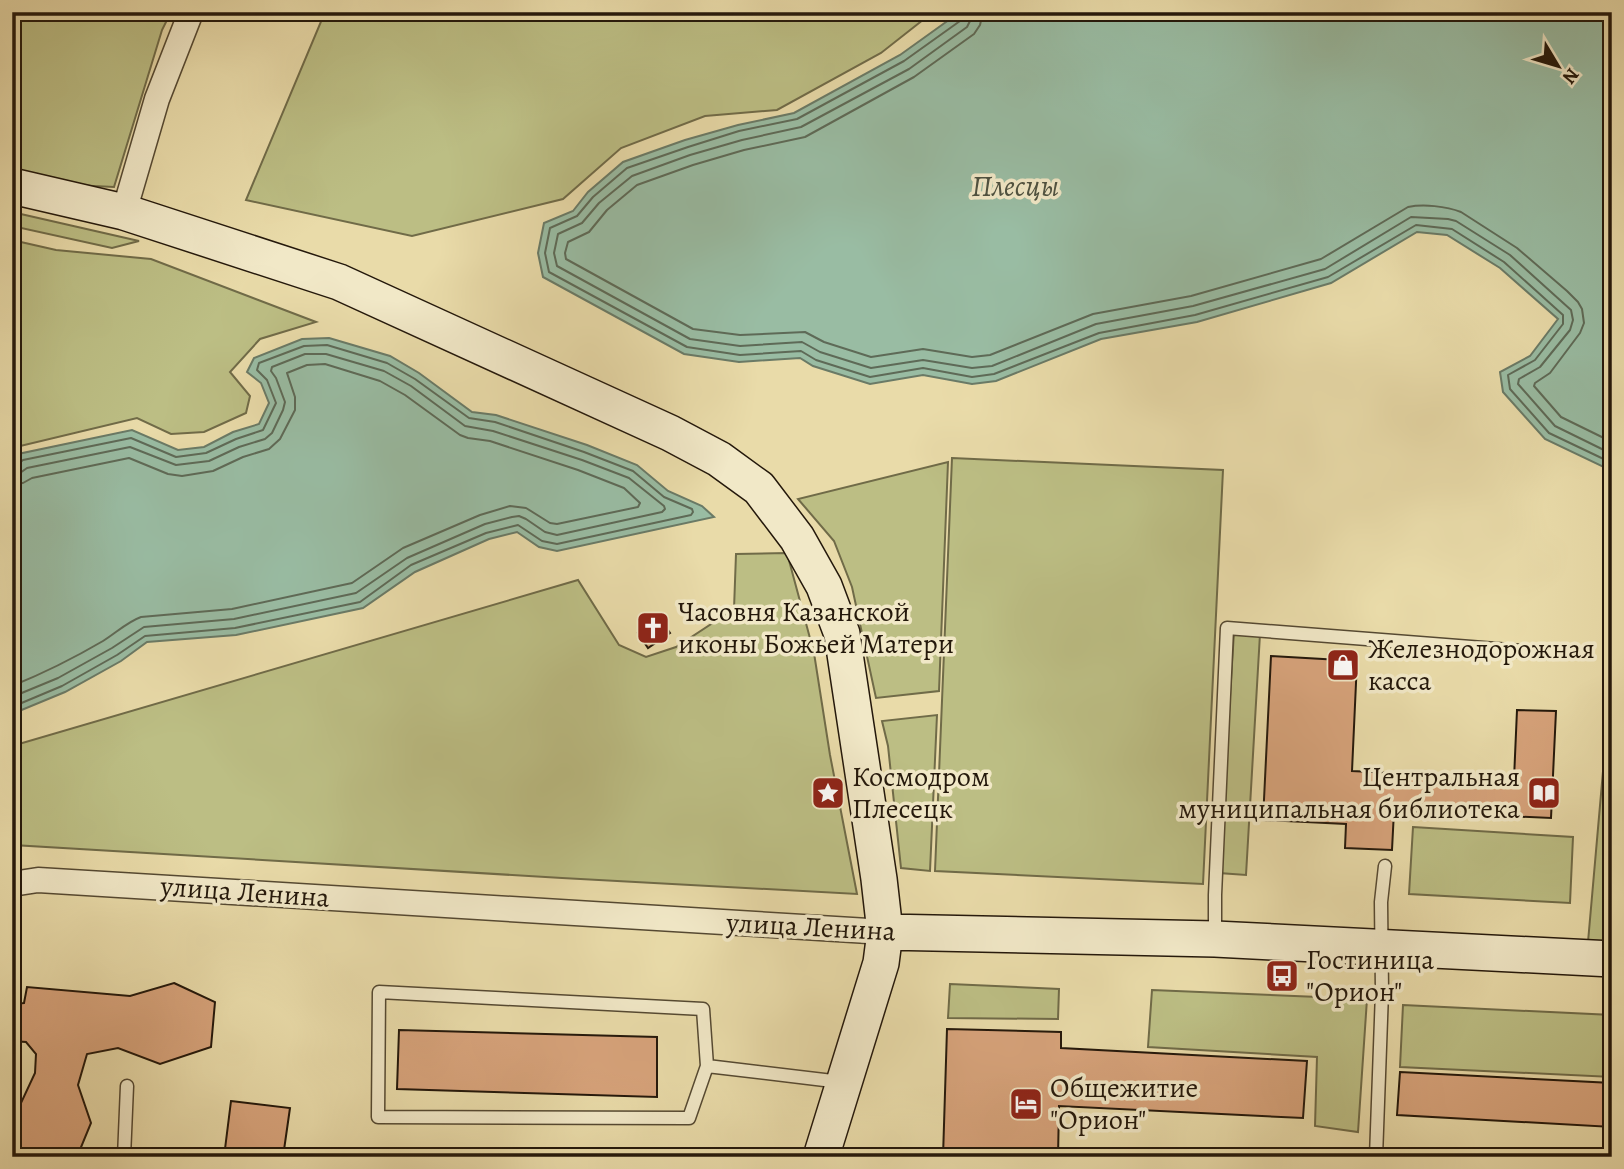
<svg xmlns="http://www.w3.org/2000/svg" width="1624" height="1169" viewBox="0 0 1624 1169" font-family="Alegreya,serif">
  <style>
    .green { fill: #bcbe84; stroke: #706b48; stroke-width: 2 }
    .water { fill: #99bca3; stroke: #6a7a66; stroke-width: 2 }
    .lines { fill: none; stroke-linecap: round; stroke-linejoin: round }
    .shore { stroke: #5e6a57; stroke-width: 2 }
    .building { fill: #d7a37b; stroke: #24180b; stroke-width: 2 }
    .lane-casing { stroke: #554932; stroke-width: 15 }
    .street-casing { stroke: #554932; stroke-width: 27 }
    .secondary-casing { stroke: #24180b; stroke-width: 38 }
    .lane { stroke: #f1e8c7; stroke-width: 12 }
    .street { stroke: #f1e8c7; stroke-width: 24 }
    .secondary { stroke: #f1e8c7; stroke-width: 35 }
    .labels { text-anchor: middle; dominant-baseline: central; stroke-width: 7; stroke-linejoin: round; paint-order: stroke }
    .poi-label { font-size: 28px; fill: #24180b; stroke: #f1e8c7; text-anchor: start }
    .street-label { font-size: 28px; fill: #24180b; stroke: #f1e8c7 }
    .water-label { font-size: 30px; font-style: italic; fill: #4d5140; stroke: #f1e8c7 }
  </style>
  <rect width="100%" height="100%" fill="#e9dba9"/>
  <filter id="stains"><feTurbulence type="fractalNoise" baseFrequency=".00286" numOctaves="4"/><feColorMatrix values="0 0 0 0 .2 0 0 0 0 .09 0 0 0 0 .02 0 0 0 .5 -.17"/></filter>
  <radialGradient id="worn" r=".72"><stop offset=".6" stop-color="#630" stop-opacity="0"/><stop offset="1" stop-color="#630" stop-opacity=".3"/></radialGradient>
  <!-- green -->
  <path class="green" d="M12,12h159l-9,18 -48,157 -41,-2 -61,-14z
    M325,12h608l-52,41 -104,57 -72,6 -84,32 -58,51 -151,37 -166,-36z
    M12,212l127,29 -27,7 -100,-22z
    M12,240l44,10 95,9 165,63 -56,17 -30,33 20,24 -4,17 -42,19 -33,2 -34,-16 -125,30z
    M952,458l271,12 -20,414 -268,-13z
    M948,462l-9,229 -63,7 -24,-111 -18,-46 -36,-42z
    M787,553l27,100 16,102 27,139 -295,-16 -549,-33 -1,-99 566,-166 41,65 27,12 30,-10 58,-38 2,-55z
    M1234,632l26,2 -14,241 -27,-2z
    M1612,669v274l-24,-1z
    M937,715l-7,156 -29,-3 -13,-122 -6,-25z
    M1413,827l160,10 -3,66 -161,-9z
    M950,984l109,5 -1,30 -110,-1z
    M1152,990l215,9 -9,133 -43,-6 2,-69 -169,-10z
    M1403,1005l209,10v62l-212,-10z"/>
  <!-- water -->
  <path class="water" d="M960,12h652v459l-67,-32 -42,-47 -3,-20 30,-16 28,-37 -58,-51 -53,-33 -30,-3 -86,51 -134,39 -96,17 -105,42 -24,3 -49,-9 -53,9 -57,-18 -13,-8 -61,4 -55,-8 -141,-77 -5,-24 6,-30 29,-12 15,-19 35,-30 62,-22 53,-15 56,-12 106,-58z
    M329,338l61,18 29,17 53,39 24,3 91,30 50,20 31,26 34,15 12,11 -157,34 -18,-4 -22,-15 -28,7 -74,33 -52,36 -127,27 -89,7 -26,19 -56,31 -53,22v-252l6,-8 114,-24 46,20 26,-3 29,-15 26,-8 10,-21 -8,-20 -14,-11 7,-14 48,-19z"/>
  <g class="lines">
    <!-- shore -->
    <path class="shore" d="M963,12v5l-3,4 -56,40 -107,58 -58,12 -51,16 -61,21 -34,29 -16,19 -27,12 -5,25 4,19 138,75 53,8 61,-4 15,9 54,17 53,-9 49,9 22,-3 105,-41 96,-18 133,-38 88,-52 36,4 52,33 59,53v9l-28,36 -27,15 2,14 39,44 63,30
      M972,12l-1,7 -4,8 -58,42 -108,58 -59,13 -52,15 -58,21 -33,27 -17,20 -24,11 -4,19 3,13 133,73 50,7 62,-4 18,10 51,16 52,-8 49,8 20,-2 104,-42 97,-18 132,-37 86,-52 37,2 8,2 54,34 61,55 2,10 -3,10 -30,37 -21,12 -1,5 37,42 57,28
      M983,12l-3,13 -6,9 -60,43 -109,60 -61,13 -51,15 -56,20 -30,25 -18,22 -21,10 -3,11 1,6 127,70 47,6 65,-3 19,10 47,15 52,-8 49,8 18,-2 103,-41 98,-18 130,-37 87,-52c15,-3 38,-1 53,5l56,36 50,43 11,11 4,7 2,14 -4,10 -30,40 -15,10 -1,3 27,31 51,25
      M12,465l6,-1 5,-4 108,-22 45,19 30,-4 30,-14 27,-9 13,-27 -9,-23 -10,-10 2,-7 45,-17 23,-1 60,18 28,16 54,39 26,4 89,30 49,19 31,26 28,12 1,3 -2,3 -134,29 -15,-3 -24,-16 -32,8 -75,32 -51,37 -125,26 -90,8 -28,19 -55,31 -50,21
      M12,474l8,-1 7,-5 103,-21 46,18 33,-4 30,-14 26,-8 7,-6 11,-23 2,-8 -9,-24 -5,-7 1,-4 33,-13h21l58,17 27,15 54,40 28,5 89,29 47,18 35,28 1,3 -3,3 -105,23 -12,-3 -19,-13 -7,-3 -7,1 -27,7 -78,34 -51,35 -122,26 -90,8 -32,21 -54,30 -46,19
      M12,484l11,-1 9,-5 97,-20 39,16 14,2 31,-5 30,-14 26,-8 11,-10 15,-29v-13l-8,-24 20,-8 18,-1 55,17 25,14 55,40 8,3 22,3 88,29 46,18 16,15 -2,4 -81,17 -7,-1 -24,-15 -16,-2 -30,9 -77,33 -51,35 -120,26 -91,8c-14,5 -25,16 -38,24 -29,17 -59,32 -91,45"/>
  </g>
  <!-- building -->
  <path class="building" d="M660,618l10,15 -22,15 -10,-15z
    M1271,656l86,5 -5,110 162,8 3,-69 39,1 -5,107 -157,-7 -2,39 -47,-2 1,-24 -83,-4z
    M174,983l41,19 -4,45 -51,17 -42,-16 -31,6 -9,31 13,38 -14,34h-54l-10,-37 22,-47 1,-19 -10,-12 -14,-1v-37l12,-1 3,-16 103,9z
    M947,1029l114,3v16l246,13 -4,57 -244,-12 -1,51h-115z
    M399,1030l258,7v60l-260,-8z
    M1400,1072l212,11v44l-215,-12z
    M231,1101l59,7 -7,49h-59z"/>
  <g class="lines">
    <defs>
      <path id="lane" d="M1215,936v-41l12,-267 320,25
        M707,1066l-18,52 -311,-1 1,-125 324,17 4,57 134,16
        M124,1157l3,-71
        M1376,1157l6,-165 -1,-90 4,-36"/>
      <path id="street" d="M124,212l33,-113 34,-87
        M12,884l26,-4 847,52"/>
      <path id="secondary" d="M12,186l112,26 215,70 331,151 49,26 40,29 38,50 27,48 18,48 37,245 6,53 -4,31 -60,194
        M885,932l330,7 397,20"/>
    </defs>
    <!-- lane casing -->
    <use href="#lane" class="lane-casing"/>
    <!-- street casing -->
    <use href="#street" class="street-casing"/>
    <!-- secondary casing -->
    <use href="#secondary" class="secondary-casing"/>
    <!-- lane -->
    <use href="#lane" class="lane"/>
    <!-- street -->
    <use href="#street" class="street"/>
    <!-- secondary -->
    <use href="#secondary" class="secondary"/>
  </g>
  <!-- icons -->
  <defs>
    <symbol id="church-square" viewBox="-11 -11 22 22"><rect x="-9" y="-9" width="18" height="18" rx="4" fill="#8f2418" stroke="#f1e8c7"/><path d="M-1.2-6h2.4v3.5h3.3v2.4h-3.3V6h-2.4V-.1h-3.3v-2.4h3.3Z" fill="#fff"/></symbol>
    <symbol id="shop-square" viewBox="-11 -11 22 22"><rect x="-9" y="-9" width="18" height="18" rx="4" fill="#8f2418" stroke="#f1e8c7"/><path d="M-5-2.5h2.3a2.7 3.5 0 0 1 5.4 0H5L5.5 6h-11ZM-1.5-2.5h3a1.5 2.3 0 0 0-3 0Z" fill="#fff"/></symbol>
    <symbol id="sight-square" viewBox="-11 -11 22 22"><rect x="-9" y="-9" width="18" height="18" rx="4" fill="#8f2418" stroke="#f1e8c7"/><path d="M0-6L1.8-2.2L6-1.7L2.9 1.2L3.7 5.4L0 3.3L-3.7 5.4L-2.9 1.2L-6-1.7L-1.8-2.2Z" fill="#fff"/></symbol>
    <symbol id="library-square" viewBox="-11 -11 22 22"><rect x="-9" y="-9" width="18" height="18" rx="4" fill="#8f2418" stroke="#f1e8c7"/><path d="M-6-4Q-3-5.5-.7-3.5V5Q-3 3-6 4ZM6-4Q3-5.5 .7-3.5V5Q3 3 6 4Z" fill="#fff"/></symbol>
    <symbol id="bus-square" viewBox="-11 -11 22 22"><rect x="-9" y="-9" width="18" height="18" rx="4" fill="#8f2418" stroke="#f1e8c7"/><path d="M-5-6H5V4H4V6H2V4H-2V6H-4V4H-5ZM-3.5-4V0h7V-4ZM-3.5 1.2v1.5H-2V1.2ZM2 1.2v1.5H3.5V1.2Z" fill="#fff"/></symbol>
    <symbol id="hotel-square" viewBox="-11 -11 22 22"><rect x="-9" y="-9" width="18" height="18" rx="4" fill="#8f2418" stroke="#f1e8c7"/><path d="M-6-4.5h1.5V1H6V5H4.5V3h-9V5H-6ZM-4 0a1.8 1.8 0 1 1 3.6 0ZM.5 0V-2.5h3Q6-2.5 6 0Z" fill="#fff"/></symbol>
  </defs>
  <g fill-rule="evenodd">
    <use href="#church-square" x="634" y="609" width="38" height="38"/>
    <use href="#shop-square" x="1324" y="646" width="38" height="38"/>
    <use href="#sight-square" x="809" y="774" width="38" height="38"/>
    <use href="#library-square" x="1525" y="774" width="38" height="38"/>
    <use href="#bus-square" x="1263" y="957" width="38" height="38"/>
    <use href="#hotel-square" x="1007" y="1085" width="38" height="38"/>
  </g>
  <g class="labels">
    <!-- poi labels -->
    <g class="poi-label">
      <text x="678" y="612">Часовня Казанской<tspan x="678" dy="32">иконы Божьей Матери</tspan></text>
      <text x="1368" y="649">Железнодорожная<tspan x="1368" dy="32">касса</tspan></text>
      <text x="852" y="777">Космодром<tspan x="852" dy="32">Плесецк</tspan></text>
      <text x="1520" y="777" text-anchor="end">Центральная<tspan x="1520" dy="32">муниципальная библиотека</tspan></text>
      <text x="1306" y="960">Гостиница<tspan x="1306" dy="32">"Орион"</tspan></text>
      <text x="1050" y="1088">Общежитие<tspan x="1050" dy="32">"Орион"</tspan></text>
    </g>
    <!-- street labels -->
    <g class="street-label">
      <text transform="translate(245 892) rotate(4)">улица Ленина</text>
      <text transform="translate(811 927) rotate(3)">улица Ленина</text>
    </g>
    <!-- water labels -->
    <g class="water-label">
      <text x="1015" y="186">Плесцы</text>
    </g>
  </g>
  <!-- margin -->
  <rect width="1624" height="1169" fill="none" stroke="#e9dba9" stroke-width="42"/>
  <rect x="14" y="14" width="1596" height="1141" fill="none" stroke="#24180b" stroke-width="3.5"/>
  <rect x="21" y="21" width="1582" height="1127" fill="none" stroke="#24180b" stroke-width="2"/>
  <!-- north arrow -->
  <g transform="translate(1558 66) rotate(128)" stroke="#f1e8c7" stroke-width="5" paint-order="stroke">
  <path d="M0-5L12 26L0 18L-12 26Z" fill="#24180b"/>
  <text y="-10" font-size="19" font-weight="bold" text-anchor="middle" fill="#24180b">N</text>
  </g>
  <rect width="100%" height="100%" filter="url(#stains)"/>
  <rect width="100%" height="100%" fill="url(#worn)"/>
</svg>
